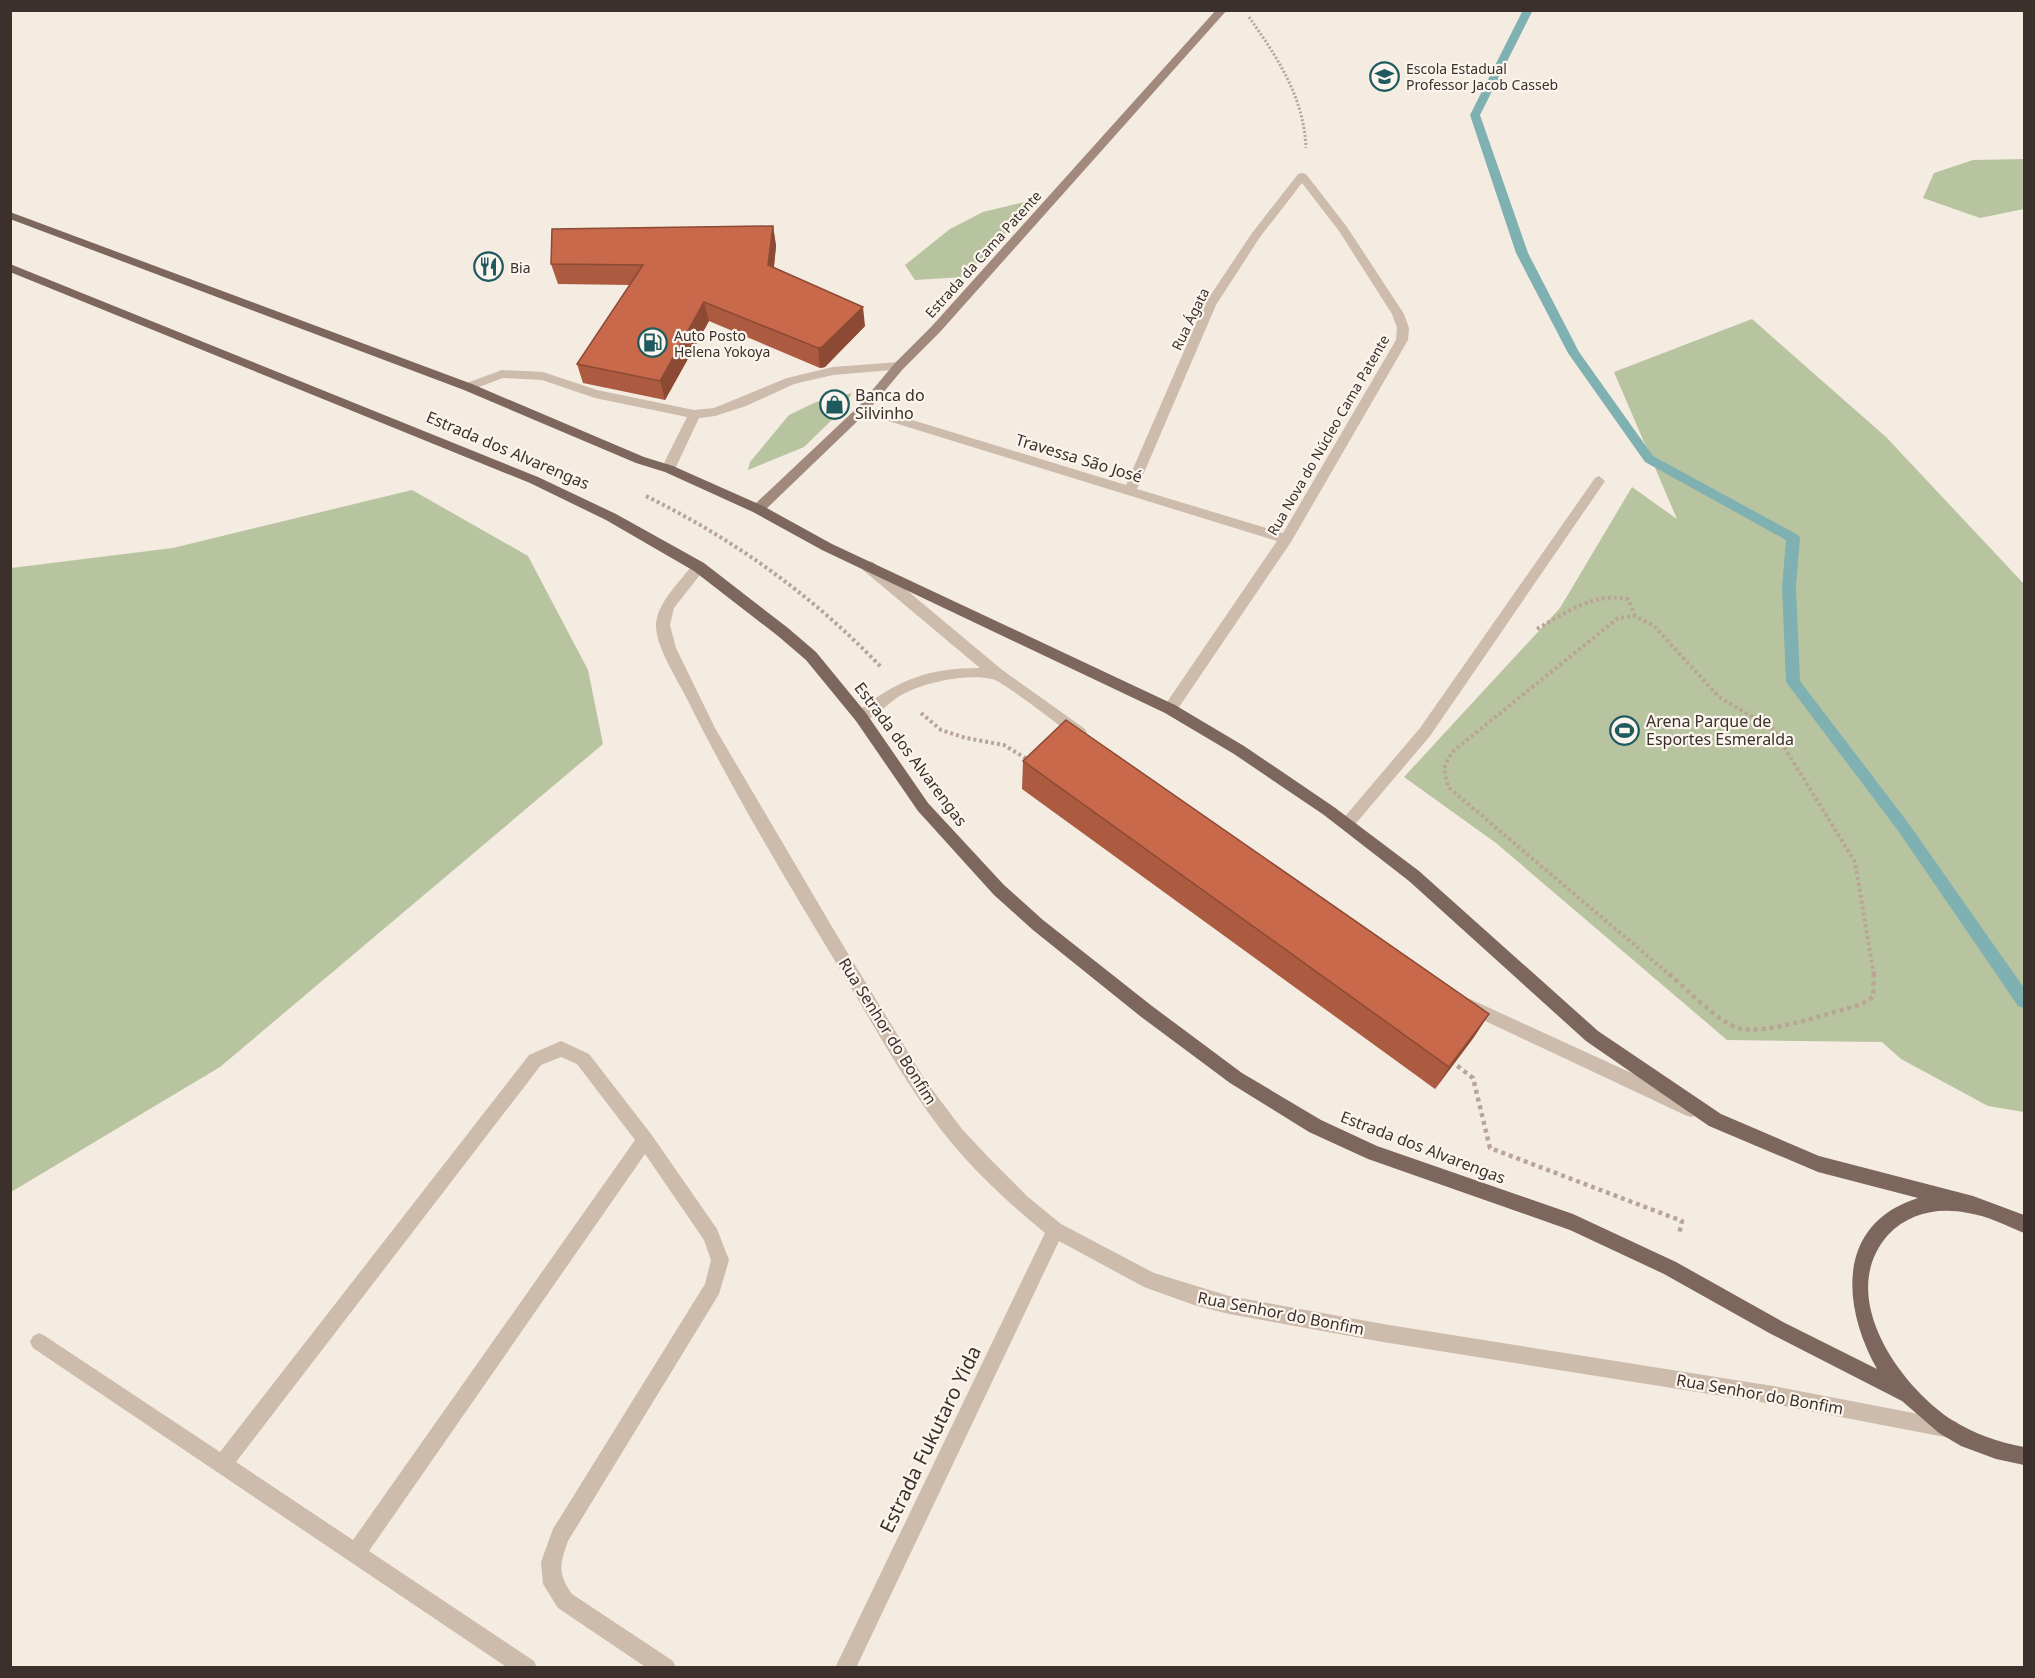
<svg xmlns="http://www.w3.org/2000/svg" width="2035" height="1678" viewBox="0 0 2035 1678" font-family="'Noto Sans',sans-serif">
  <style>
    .green { fill: #b8c4a0 }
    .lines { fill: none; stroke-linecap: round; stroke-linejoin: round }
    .stream { fill: #7fb0b2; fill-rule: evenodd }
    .path-far2 { stroke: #b9a596; stroke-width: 3; stroke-dasharray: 2 2; stroke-linecap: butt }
    .path-far1 { stroke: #b9a596; stroke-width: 4; stroke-dasharray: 3 3; stroke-linecap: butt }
    .path { stroke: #b9a596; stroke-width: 4.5; stroke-dasharray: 4 4; stroke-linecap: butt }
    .lane { fill: #cdbbac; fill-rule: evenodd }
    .street { fill: #cdbbac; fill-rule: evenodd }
    .secondary { fill: #a18a7d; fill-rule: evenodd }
    .primary { fill: #7d675c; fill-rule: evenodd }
    .wall { fill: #ac5a40 }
    .shaded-wall { fill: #8c4a34 }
    .building { fill: #c8694b; stroke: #8c4a34; stroke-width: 1.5 }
    .labels { text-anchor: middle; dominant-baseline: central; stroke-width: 4.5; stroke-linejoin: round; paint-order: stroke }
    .far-poi-label { font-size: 14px; fill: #3b302b; stroke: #fbf5ee; text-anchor: start }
    .far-street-label { font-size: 14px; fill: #3b302b; stroke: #fbf5ee }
    .poi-label { font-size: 16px; fill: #3b302b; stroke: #fbf5ee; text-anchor: start }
    .street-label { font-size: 16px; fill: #3b302b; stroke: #fbf5ee }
    .near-street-label { font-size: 20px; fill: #3b302b; stroke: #fbf5ee }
  </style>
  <rect width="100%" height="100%" fill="#f4ebe1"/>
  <!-- green -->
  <path class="green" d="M2024,159v50l-44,9 -57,-20 11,-25 39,-13z
    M1040,198l-76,79 -49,3 -10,-15 45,-36 33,-17z
    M1752,319l134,118 138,147v528l-36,-6 -87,-47 -19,-17 -155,-2 -231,-197 -92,-66 156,-169 72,-121 45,32 -63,-147z
    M852,393l-12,19 -36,35 -56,23 2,-8 39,-47 27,-13z
    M412,490l116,66 60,114 15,74 -383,323 -209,125v-624l162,-20z"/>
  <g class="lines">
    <!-- stream -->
    <path class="stream" d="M1523,10h10l-53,105 48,138 51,99 74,104 145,79 2,3 -4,49 4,94 109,143 115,164v20l-6,-2 -119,-174 -113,-150 -4,-95 4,-47 -141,-78 -77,-109 -52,-100 -46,-138z"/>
    <!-- path-far2 -->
    <path class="path-far2" d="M1249,17c28,40 55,80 57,131"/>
    <!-- path-far1 -->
    <path class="path-far1" d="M646,496c89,44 166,99 235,171
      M1537,629c29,-16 56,-37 91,-30l7,17
      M921,713l20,17 25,8 38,7 26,16
      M1671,976l-223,-189 -4,-19 8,-16 166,-134 17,-2 19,10 65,71 54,32 82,133 19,114"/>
    <!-- path -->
    <path class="path" d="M1669,974c16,14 51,49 69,54 27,8 93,-16 122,-23l13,-8 1,-23
      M1451,1061l22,17 17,70 192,73 -3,13"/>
    <!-- lane -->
    <path class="lane" d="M1302,173l4,1 41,53 57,87 5,14 -1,12 -117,202 -116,171h-10l-2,-4 2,-4 112,-164 -418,-129 -2,-3 6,-4 263,80 78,-180 48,-72 46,-59zM1302,183l37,48 53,83 5,14 -1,12 -113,193 -146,-44 79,-184 44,-68z
      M899,362l6,4 -2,3 -70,6 -39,9 -48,22 -31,10 -16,2 -24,51 -6,5 -6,-5 2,-8 22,-44 -92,-19 -53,-18 -39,-2 -35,13 -6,-4 2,-3 38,-14 41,2 54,18 97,20 20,-2 73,-30 46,-11z
      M1599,476l6,5 -2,3 -173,252 -78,92 -5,2 -5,-2 -2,-4 2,-4 78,-92 175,-250z
      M868,561l5,1 128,107 84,60 2,4 -2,4h-10c-14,-10 -72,-56 -83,-58 -26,-6 -72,4 -94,18 -11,7 -29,28 -42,24l-2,-4 2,-4c41,-33 71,-45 124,-45l-117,-98 -2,-4 2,-4z
      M1470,999l227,104 2,6 -2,6 -6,2 -6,-2 -221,-104 -2,-5 2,-5z
      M561,1041l28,13 62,80 66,95 12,31 -10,34 -151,247c-8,23 -11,32 4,53l101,67 3,7h-29l-89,-60 -15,-24 -2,-22 12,-33 152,-245 6,-24 -7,-20 -59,-86 -276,397 165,110 3,7h-29l-475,-320 -3,-6 3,-6 6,-3 6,3 175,116 309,-397zM561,1057l16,7 58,76 -282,400 -117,-78 305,-397z"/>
    <!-- street -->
    <path class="street" d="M699,562l7,5 -32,41 -4,17 6,23 39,80 123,209 87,143 37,49 26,28 40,40 33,27 93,49 75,23 154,28 390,62 177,34 7,2 2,7 -2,7 -7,2 -177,-34 -390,-62 -154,-28 -35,-9 -50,-18 -85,-46 -203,427h-21l210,-435c-34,-28 -67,-58 -95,-92 -41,-50 -72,-109 -106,-165 -55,-91 -111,-184 -159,-281 -9,-18 -30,-50 -29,-71 2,-23 25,-43 38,-61z"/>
    <!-- secondary -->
    <path class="secondary" d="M1216,10h11l-287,322 -37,37 -36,43 -104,100h-10l-1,-3 1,-3 106,-100 36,-43 37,-37z"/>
    <!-- primary -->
    <path class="primary" d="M10,212l462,172 172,73 29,9 90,40 69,38 343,161 69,41 90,61 85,64 179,160 123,83 98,42 154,40 51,19v18c-19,-8 -36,-17 -56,-20 -30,-6 -59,0 -80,22 -53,60 11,150 64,185 23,14 46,22 72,27v18l-28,-6 -35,-13 -22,-13 -37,-32 -131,-67 -107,-60 -94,-44 -202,-71 -59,-27 -79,-49 -90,-67 -107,-86 -39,-35 -76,-84 -62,-90 -50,-61 -28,-24 -84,-65 -88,-51 -76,-37 -520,-211v-8l528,213 78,37 88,49 84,65 28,24 50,61 62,90 76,82 39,35 109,86 90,67 79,47 56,26 196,68 103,48 107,60 94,47c-35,-62 -42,-145 41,-171l-100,-26 -109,-46 -123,-85 -177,-160 -85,-66 -90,-61 -69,-41 -343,-163 -69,-38 -88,-40 -29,-9 -172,-73 -454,-171z"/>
  </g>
  <!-- wall -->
  <path class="wall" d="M773,226l3,20 -2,21 91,59 -40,41 -5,1 -111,-47 -44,79 -82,-17 -6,-19 53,-79 -72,-1 -7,-20z
    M1023,761l466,253 -15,23 -39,52 -413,-300z"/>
  <!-- shaded-wall -->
  <path class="shaded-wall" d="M773,226l3,20 -4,38 -4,-19z
    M704,302l5,19 -44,79 -5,-19z
    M863,307l2,19 -40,41 -5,1 -2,-20z
    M1489,1014l-15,23 -39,52 14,-22z"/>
  <!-- building -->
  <path class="building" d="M773,226l-5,39 95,42 -41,40 -4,1 -114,-46 -44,79 -83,-17 66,-99 -92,-1 1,-35z
    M1066,720l423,294 -40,53 -426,-306z"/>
  <!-- icons -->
  <defs>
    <symbol id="school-ring" viewBox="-11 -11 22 22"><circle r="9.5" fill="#fbf5ee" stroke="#1f5a5e" stroke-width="1.5"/><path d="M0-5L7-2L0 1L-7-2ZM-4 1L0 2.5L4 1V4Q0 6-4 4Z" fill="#1f5a5e"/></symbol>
    <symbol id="restaurant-ring" viewBox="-11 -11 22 22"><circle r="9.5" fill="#fbf5ee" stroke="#1f5a5e" stroke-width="1.5"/><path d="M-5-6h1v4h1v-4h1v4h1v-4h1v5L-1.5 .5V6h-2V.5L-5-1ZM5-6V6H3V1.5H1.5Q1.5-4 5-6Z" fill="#1f5a5e"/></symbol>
    <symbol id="fuel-ring" viewBox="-11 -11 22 22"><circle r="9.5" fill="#fbf5ee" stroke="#1f5a5e" stroke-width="1.5"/><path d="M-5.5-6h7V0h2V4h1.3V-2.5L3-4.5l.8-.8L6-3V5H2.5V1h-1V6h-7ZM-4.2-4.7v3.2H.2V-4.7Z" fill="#1f5a5e"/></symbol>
    <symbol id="shop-ring" viewBox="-11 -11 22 22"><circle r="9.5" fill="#fbf5ee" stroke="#1f5a5e" stroke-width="1.5"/><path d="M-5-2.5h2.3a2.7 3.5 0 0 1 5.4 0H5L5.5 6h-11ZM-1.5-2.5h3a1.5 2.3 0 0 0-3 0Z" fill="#1f5a5e"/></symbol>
    <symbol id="stadium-ring" viewBox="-11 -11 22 22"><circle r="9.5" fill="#fbf5ee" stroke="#1f5a5e" stroke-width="1.5"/><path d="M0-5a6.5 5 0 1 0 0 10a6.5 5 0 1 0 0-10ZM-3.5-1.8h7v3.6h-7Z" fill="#1f5a5e"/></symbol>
  </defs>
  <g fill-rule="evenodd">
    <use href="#school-ring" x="1368" y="60" width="33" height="33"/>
    <use href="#restaurant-ring" x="472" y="250" width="33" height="33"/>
    <use href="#fuel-ring" x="636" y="326" width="33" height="33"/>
    <use href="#shop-ring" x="818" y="388" width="33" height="33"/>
    <use href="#stadium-ring" x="1608" y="714" width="33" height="33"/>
  </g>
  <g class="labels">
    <!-- far-poi labels -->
    <g class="far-poi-label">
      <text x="1406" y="68">Escola Estadual<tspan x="1406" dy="16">Professor Jacob Casseb</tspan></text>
      <text x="510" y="267">Bia</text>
      <text x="674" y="335">Auto Posto<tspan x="674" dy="16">Helena Yokoya</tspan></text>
    </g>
    <!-- far-street labels -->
    <g class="far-street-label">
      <text transform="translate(983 254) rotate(-48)">Estrada da Cama Patente</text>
      <text transform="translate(1190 319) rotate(-64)">Rua Ágata</text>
      <text transform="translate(1328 435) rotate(-60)">Rua Nova do Núcleo Cama Patente</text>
    </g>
    <!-- poi labels -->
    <g class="poi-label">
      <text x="855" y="395">Banca do<tspan x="855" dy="18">Silvinho</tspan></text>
      <text x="1646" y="721">Arena Parque de<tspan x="1646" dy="18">Esportes Esmeralda</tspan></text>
    </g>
    <!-- street labels -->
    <g class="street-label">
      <text transform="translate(508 450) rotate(23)">Estrada dos Alvarengas</text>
      <text transform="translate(1079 458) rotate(17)">Travessa São José</text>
      <text transform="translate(911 754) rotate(53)">Estrada dos Alvarengas</text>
      <text transform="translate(888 1031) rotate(58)">Rua Senhor do Bonfim</text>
      <text transform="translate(1423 1147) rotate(21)">Estrada dos Alvarengas</text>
      <text transform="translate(1281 1313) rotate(11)">Rua Senhor do Bonfim</text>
      <text transform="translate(1760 1394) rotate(10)">Rua Senhor do Bonfim</text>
    </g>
    <!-- near-street labels -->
    <g class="near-street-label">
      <text transform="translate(930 1439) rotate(-64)">Estrada Fukutaro Yida</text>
    </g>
  </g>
  <!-- border -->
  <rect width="2035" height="1678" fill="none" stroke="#3b302b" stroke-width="24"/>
</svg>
